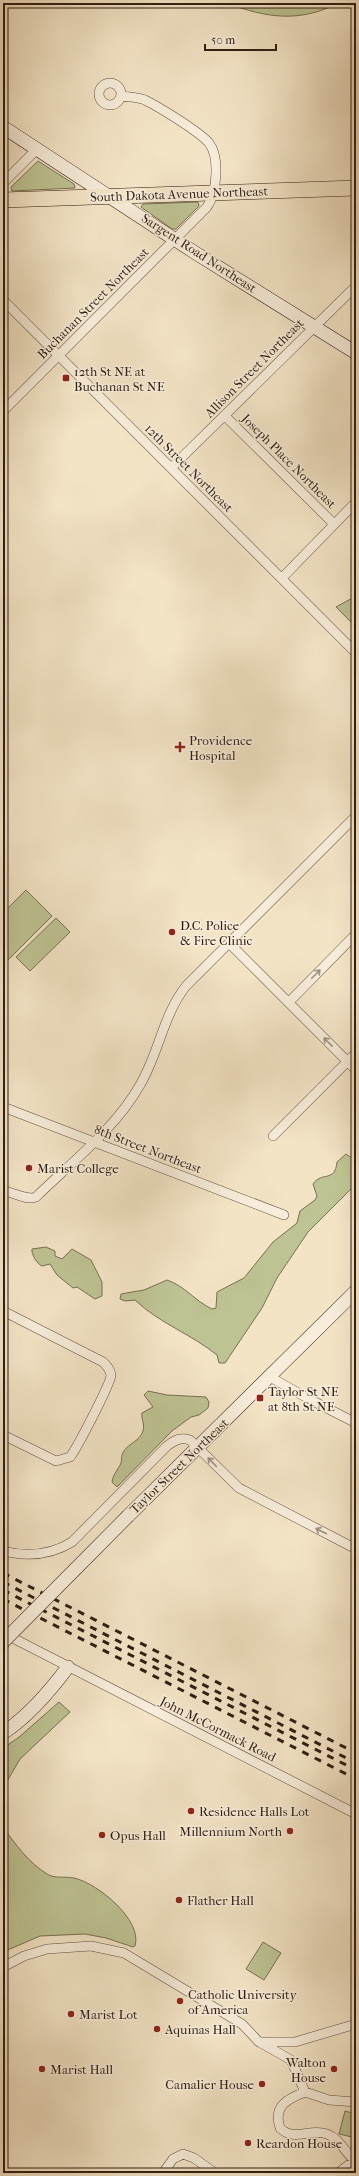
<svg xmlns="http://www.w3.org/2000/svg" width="359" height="2176" viewBox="0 0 359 2176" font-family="'IM FELL French Canon',serif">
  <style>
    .green { fill: #bec393; stroke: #777052 }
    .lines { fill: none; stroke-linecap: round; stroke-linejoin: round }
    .street-casing { stroke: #614f3e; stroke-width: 10 }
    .secondary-casing { stroke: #301d11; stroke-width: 14 }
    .primary-casing { stroke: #301d11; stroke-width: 16 }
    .street { stroke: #f7edda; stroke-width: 9 }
    .secondary { stroke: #f7edda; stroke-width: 13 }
    .primary { stroke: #f3e4c6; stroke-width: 15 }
    .rail { stroke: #301d11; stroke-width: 3; stroke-dasharray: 7 7; stroke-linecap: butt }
    .secondary-bridge-casing { stroke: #301d11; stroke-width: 14; stroke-linecap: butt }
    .secondary-bridge { stroke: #f7edda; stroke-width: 13 }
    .oneway { stroke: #9d8f80 }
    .poi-dot { fill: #8f2418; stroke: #f7edda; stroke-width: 1.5 }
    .labels { text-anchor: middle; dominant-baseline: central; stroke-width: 3; stroke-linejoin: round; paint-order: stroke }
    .street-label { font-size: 13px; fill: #301d11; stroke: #f7edda }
    .poi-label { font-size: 13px; fill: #301d11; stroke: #f7edda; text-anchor: start }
  </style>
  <rect width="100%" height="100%" fill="#f3e4c6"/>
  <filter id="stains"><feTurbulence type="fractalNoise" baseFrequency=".005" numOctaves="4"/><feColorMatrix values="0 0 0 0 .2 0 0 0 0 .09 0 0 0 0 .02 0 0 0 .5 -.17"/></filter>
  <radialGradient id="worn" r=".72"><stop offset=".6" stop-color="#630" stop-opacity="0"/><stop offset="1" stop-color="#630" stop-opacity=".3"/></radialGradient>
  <!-- green -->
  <path class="green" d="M226,3h113c-41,20 -71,15 -113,0z
    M38,161l36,23 1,4 -63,3 -1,-4z
    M198,202l1,4 -23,23h-4l-31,-22 2,-3z
    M356,596v31l-20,-20z
    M26,890l26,26 -49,49v-52z
    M56,918l14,14 -40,39 -14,-14z
    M346,1154l10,7v23l-48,48 -31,46 -15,30 -37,55h-6l-2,-8c-26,-21 -58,-32 -82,-55l-10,1 -5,-2 1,-5 23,-4 23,-10c18,6 28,21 45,29l4,-1 1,-16 27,-14 29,-36 24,-19 3,-12 15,-11 2,-4 -4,-12c9,-13 22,-1 24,-22z
    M46,1247l9,4v5l7,3 10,-10 19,11 11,22v14l-7,3 -18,-12 -4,1 -16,-13 -7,-11 -8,2c-5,-2 -11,-12 -10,-17z
    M148,1391l19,4 39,2 3,5 -1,6 -9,7 -8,2 -19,14 -55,56 -5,-5c1,-8 6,-12 9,-19 1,-4 0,-9 3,-12 5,-8 16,-10 19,-20 2,-7 -2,-12 -1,-18l11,-6 -9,-12z
    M59,1702l11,10 -50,47 -17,29v-40l15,-10z
    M3,1827c12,17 26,36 44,47 8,5 17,2 27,4 23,5 69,42 61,68l-2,1 -27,-9 -21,-4 -45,2 -37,16z
    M263,1942l18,11 -17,27 -18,-11z
    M345,2111l11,3v24l-17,-4z"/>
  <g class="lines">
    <defs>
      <path id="street" d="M99 94a11 11 0 1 1 22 0a11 11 0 1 1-22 0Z
        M3,183l34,-34
        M3,300l353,353
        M3,411l204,-204c10,-14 13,-50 2,-64 -9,-11 -50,-36 -64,-43 -7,-3 -16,-3 -23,-4
        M225,416l109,108
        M171,468l185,-182
        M282,578l74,-76
        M229,943l127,127
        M289,1002l67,-68
        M3,1107l281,108
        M273,1136l83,-83
        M3,1191c10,1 24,10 33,6 36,-35 79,-68 104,-112 19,-32 23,-70 46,-99l170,-170
        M3,1311l100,51c4,4 7,7 8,13 0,8 -35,75 -41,82l-14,4 -53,-26
        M270,1377l39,22 47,24
        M3,1551c24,6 48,4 69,-9l95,-96c8,-6 13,-9 23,-6l49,48 117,61
        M5,1634l351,180
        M3,1967l21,-11 23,-7 44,-3 33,7 118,71 17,18h36l61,-18
        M261,2043l30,17 14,32
        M356,2102l-27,-2 -24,-8c-18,7 -32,14 -25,36 14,14 30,0 47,6 14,5 18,20 29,27
        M163,2173l10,-14 10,-5 11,4 21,15
        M338,2173l16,-12"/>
      <path id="secondary" d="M3,127l191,125 162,101
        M128,1516l228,-225
        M3,1733c26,-17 47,-42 65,-66"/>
      <path id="primary" d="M3,200l353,-12"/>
    </defs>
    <!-- street casing -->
    <use href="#street" class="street-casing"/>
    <!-- secondary casing -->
    <use href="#secondary" class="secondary-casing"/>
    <!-- primary casing -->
    <use href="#primary" class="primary-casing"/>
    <!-- street -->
    <use href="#street" class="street"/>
    <!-- secondary -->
    <use href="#secondary" class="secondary"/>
    <!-- primary -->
    <use href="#primary" class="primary"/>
    <!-- rail -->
    <path class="rail" d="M3,1573l353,180
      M3,1582l353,181
      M3,1590l353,180
      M3,1599l353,180"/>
    <defs>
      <path id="secondary-bridge" d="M3,1642l125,-126"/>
    </defs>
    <!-- secondary-bridge casing -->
    <use href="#secondary-bridge" class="secondary-bridge-casing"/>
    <!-- secondary-bridge -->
    <use href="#secondary-bridge" class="secondary-bridge"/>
  </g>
  <!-- one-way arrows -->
  <defs><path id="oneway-shaft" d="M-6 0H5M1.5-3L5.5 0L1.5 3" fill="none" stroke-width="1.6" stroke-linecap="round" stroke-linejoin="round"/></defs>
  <g class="oneway">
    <use href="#oneway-shaft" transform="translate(316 974) rotate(-45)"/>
    <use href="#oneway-shaft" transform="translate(328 1042) rotate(-135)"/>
    <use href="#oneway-shaft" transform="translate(212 1462) rotate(-134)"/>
    <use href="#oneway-shaft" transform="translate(321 1531) rotate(-153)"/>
  </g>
  <!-- markers -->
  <g class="poi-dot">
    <rect x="62" y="374" width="8" height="8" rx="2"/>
    <path d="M178 741h4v4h4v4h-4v4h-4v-4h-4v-4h4z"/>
    <circle cx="172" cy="932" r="4"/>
    <circle cx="29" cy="1168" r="4"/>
    <rect x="256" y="1394" width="8" height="8" rx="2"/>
    <circle cx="191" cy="1811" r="4"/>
    <circle cx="290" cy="1831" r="4"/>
    <circle cx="102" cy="1835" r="4"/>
    <circle cx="179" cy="1900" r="4"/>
    <circle cx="180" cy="2001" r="4"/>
    <circle cx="71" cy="2014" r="4"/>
    <circle cx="157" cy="2029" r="4"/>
    <circle cx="42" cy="2069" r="4"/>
    <circle cx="334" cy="2069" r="4"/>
    <circle cx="262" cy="2084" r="4"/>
    <circle cx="248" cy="2143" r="4"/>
  </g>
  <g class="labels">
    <!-- street labels -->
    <g class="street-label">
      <text transform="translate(179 194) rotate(-2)">South Dakota Avenue Northeast</text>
      <text transform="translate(199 253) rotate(33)">Sargent Road Northeast</text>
      <text transform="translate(93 303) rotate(-45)">Buchanan Street Northeast</text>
      <text transform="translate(254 368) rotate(-45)">Allison Street Northeast</text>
      <text transform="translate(289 461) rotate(45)">Joseph Place Northeast</text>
      <text transform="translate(189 468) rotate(45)">12th Street Northeast</text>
      <text transform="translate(148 1149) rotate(21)">8th Street Northeast</text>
      <text transform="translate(179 1466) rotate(-44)">Taylor Street Northeast</text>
      <text transform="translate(218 1729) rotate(27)">John McCormack Road</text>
    </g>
    <!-- poi labels -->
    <g class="poi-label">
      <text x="74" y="371">12th St NE at<tspan x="74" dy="15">Buchanan St NE</tspan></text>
      <text x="189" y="740">Providence<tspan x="189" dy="15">Hospital</tspan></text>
      <text x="180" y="925">D.C. Police<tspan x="180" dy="15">&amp; Fire Clinic</tspan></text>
      <text x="37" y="1168">Marist College</text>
      <text x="268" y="1391">Taylor St NE<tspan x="268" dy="15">at 8th St NE</tspan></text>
      <text x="199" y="1811">Residence Halls Lot</text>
      <text x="282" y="1831" text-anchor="end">Millennium North</text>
      <text x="110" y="1835">Opus Hall</text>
      <text x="187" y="1900">Flather Hall</text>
      <text x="188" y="1994">Catholic University<tspan x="188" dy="15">of America</tspan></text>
      <text x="79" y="2014">Marist Lot</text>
      <text x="165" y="2029">Aquinas Hall</text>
      <text x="326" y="2062" text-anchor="end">Walton<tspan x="326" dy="15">House</tspan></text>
      <text x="50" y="2069">Marist Hall</text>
      <text x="254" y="2084" text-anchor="end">Camalier House</text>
      <text x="256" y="2143">Reardon House</text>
    </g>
  </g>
  <!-- margin -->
  <rect width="359" height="2176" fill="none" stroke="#f3e4c6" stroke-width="16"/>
  <rect x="4" y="4" width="351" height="2168" fill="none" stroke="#301d11" stroke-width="2"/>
  <rect x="8" y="8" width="343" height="2160" fill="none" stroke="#301d11"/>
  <!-- scale -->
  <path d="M205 44v6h71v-6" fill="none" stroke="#301d11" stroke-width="2"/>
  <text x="211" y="44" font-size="12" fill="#301d11" stroke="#f7edda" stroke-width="3" paint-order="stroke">50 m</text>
  <rect width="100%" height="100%" filter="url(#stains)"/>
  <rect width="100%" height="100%" fill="url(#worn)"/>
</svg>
